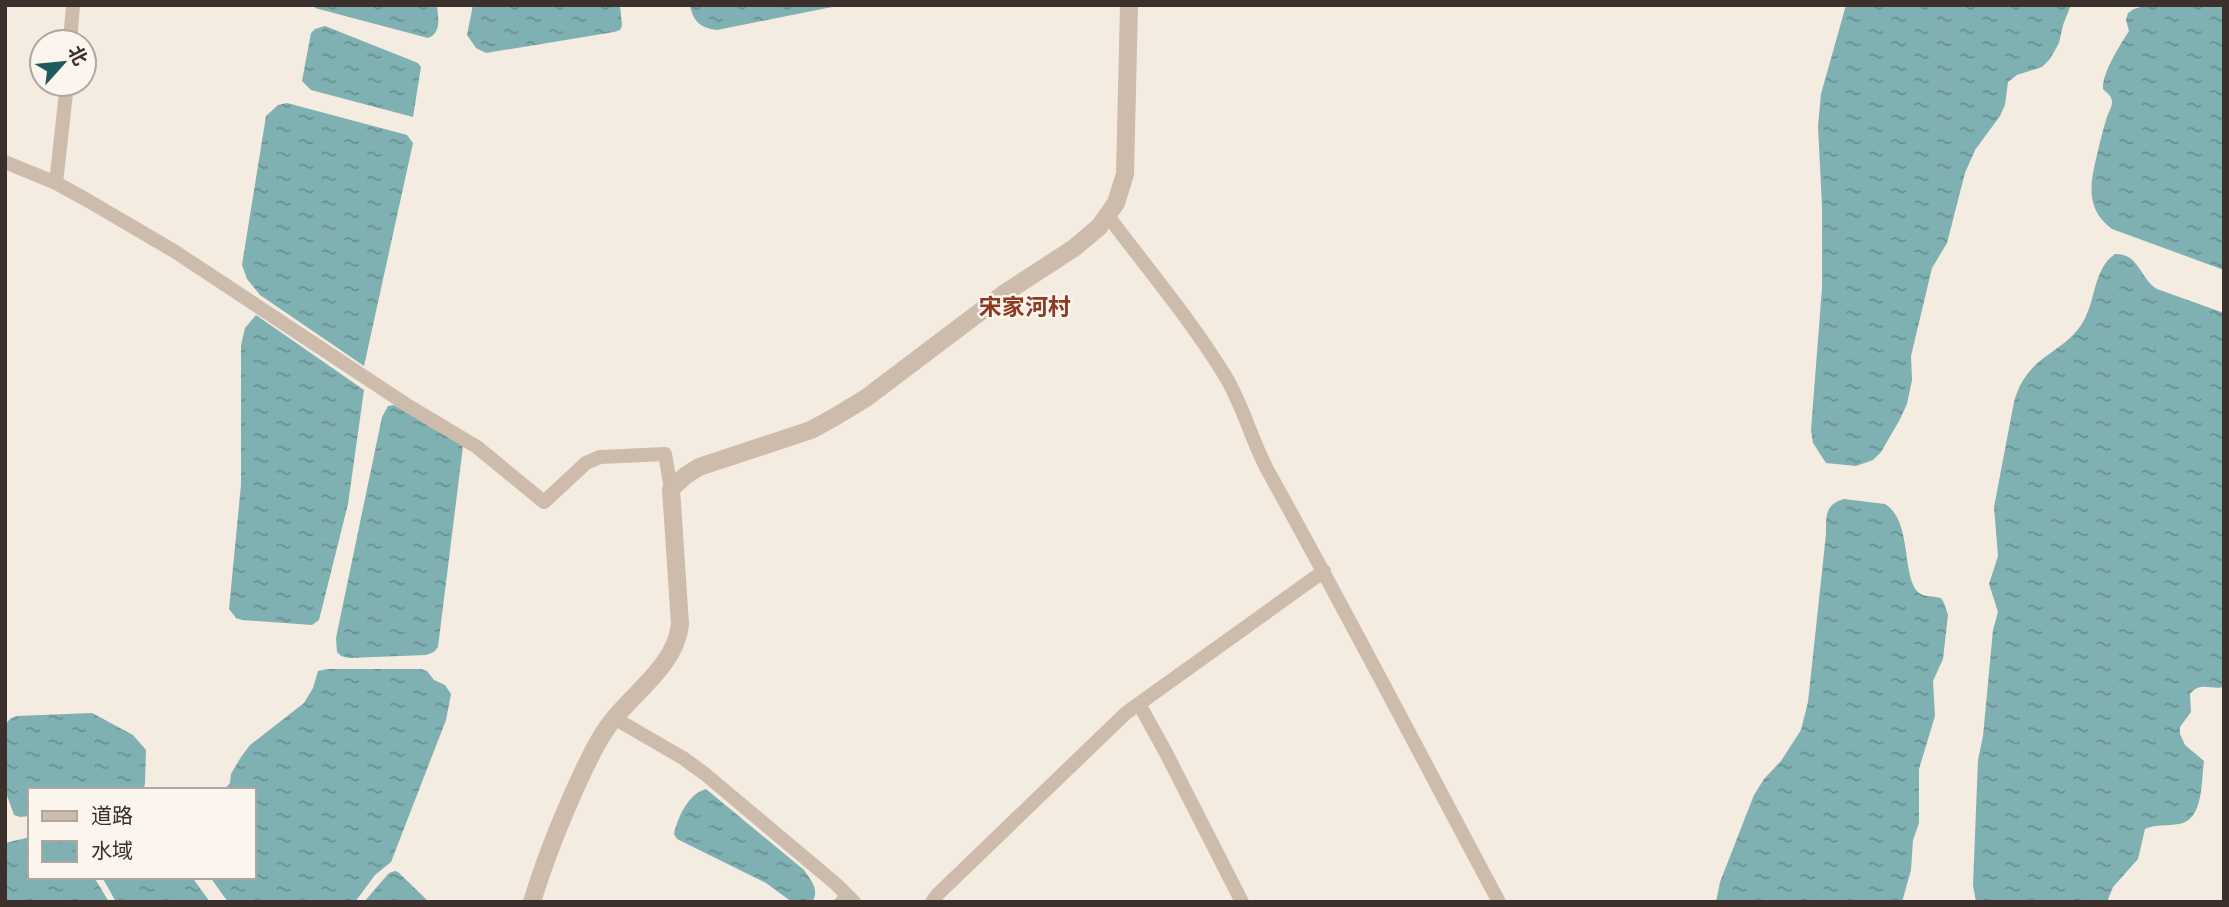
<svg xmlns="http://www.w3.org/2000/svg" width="2229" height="907" viewBox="0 0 2229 907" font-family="'IBM Plex Sans','Noto Sans SC',sans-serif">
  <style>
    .water { fill: url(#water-ripples) }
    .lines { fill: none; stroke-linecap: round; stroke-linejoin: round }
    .service { stroke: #cdbbac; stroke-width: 7 }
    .minor { stroke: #cdbbac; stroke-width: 14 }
    .tertiary { stroke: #cdbbac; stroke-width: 18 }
    .labels { text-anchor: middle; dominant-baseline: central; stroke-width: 5; stroke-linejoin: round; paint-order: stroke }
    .quarter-label { font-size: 23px; font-weight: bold; fill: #8c3b22; stroke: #fbf5ee }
  </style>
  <defs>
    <pattern id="water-ripples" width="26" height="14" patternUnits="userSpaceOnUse" patternTransform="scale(1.75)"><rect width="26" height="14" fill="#7fb0b2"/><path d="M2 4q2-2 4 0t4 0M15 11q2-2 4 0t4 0" fill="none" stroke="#699091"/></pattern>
  </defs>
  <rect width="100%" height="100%" fill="#f4ebe1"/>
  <!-- water -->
  <path class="water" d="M315,5h122c1,13 5,27 -9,33l-113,-30z
    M473,5h147l2,21 -2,4 -6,2 -128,21 -10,-5 -9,-13z
    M690,5h152l-125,25c-17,-2 -24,-9 -27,-25z
    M1846,5h225l-8,20 -4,18 -9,16 -8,8 -25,8 -9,7 -3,23 -5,11 -25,34 -10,23 -18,70 -15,25 -21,88 1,24 -5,24 -8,17 -18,31 -8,8 -17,6 -30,-3 -13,-20 -2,-13 11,-142v-81l-4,-81 3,-32z
    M2147,5h77v265l-112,-41c-27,-20 -22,-46 -15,-74 3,-13 6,-26 10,-38 1,-4 5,-10 5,-15 0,-6 -5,-9 -9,-13 -1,-16 17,-44 26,-58l-3,-11 2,-7 6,-4z
    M325,26l93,37 3,4 -8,50 -102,-27 -9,-9 9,-48 4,-4z
    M287,103l120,32 6,8 -49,223 -104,-71 -13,-16 -5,-14 24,-149 12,-11z
    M2115,254c24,-1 25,25 42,35l67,24v374c-13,3 -24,-6 -34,7l1,18 -11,15v7l5,11 19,16c-3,20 0,59 -25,63 -11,2 -24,0 -34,5l-7,30 -25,28 -6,15h-131l-3,-17 5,-125 5,-24 10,-106 5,-18 -9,-28 9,-28 -4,-49 20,-105c13,-48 48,-46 69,-80 13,-21 10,-53 32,-68z
    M256,315l108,75 -16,114 -29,116 -7,5 -70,-5 -6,-2 -7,-9 12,-124v-140l4,-17z
    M394,405l69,41 -25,201 -4,5 -8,3 -77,3 -8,-2 -4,-4 -1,-14 46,-221 6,-11z
    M1844,499l41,5c28,17 16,74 34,89 5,4 15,3 22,5l3,5 4,12 -5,44 -10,22 2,35 -16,53v54l-6,17 -2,30 -9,32h-186l4,-20 34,-87 10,-16 17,-18 20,-31 7,-28 18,-168c0,-18 -1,-30 18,-35z
    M327,669h94l6,2 7,9 11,5 6,9 -5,26 -55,142 -16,13 -20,27h-127l-18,-25h44v-87h-30l6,-7 1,-9 10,-17 9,-12 54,-42 9,-15 5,-17z
    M92,713l41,22 13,15 -1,34 -2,6h-113v26l-10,1 -6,-2 -9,-25v-65l5,-6 6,-3z
    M706,789l98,81c7,11 15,18 9,31l-21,1 -26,-19 -89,-44 -3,-5c4,-17 14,-40 32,-45z
    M30,837v40h64l15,25h-104v-59z
    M395,871l3,1 31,30h-65l25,-29z
    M102,877h90l18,25h-94z"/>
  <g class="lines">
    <!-- service -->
    <path class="service" d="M837,902l8,-9"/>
    <!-- minor -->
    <path class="minor" d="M70,42l3,-37
      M5,162l51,21 31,17 87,51 233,154 70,42 67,55 42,-39 14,-6 65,-3 6,35
      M56,183l11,-99
      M1108,216c39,52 82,103 116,158 19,30 27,66 44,97 79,142 154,287 231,431
      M1139,704l26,47 77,151
      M614,718l69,40 22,16 131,110 18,18
      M932,902l6,-8 188,-181 198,-142"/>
    <!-- tertiary -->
    <path class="tertiary" d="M532,902c13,-43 30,-85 49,-126 10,-21 20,-43 36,-61 23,-27 60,-54 63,-91l-9,-135 14,-13 14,-9 112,-37 22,-12 33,-20 139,-105 69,-45 25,-21 17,-24 9,-29 4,-169"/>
  </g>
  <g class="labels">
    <!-- quarter labels -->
    <g class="quarter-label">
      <text x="1025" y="306">宋家河村</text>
    </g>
  </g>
  <!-- border -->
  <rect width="2229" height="907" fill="none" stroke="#3b302b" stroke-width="14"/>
  <!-- legend -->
  <rect x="28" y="788" width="228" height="91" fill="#fbf5ee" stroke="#aea6a0" stroke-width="2"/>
  <rect x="42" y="811" width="35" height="10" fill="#cdbbac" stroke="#aea6a0" stroke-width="2"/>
  <text x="91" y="823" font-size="21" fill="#3b302b">道路</text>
  <rect x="42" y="841" width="35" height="21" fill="url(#water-ripples)" stroke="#aea6a0" stroke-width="2"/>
  <text x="91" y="858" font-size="21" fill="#3b302b">水域</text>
  <!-- north arrow -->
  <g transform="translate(63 63) rotate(63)"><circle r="33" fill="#fbf5ee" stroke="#aea6a0" stroke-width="2"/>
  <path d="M0-5L12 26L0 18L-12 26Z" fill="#1f5a5e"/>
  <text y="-10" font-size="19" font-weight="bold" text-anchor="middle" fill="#3b302b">北</text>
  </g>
</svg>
